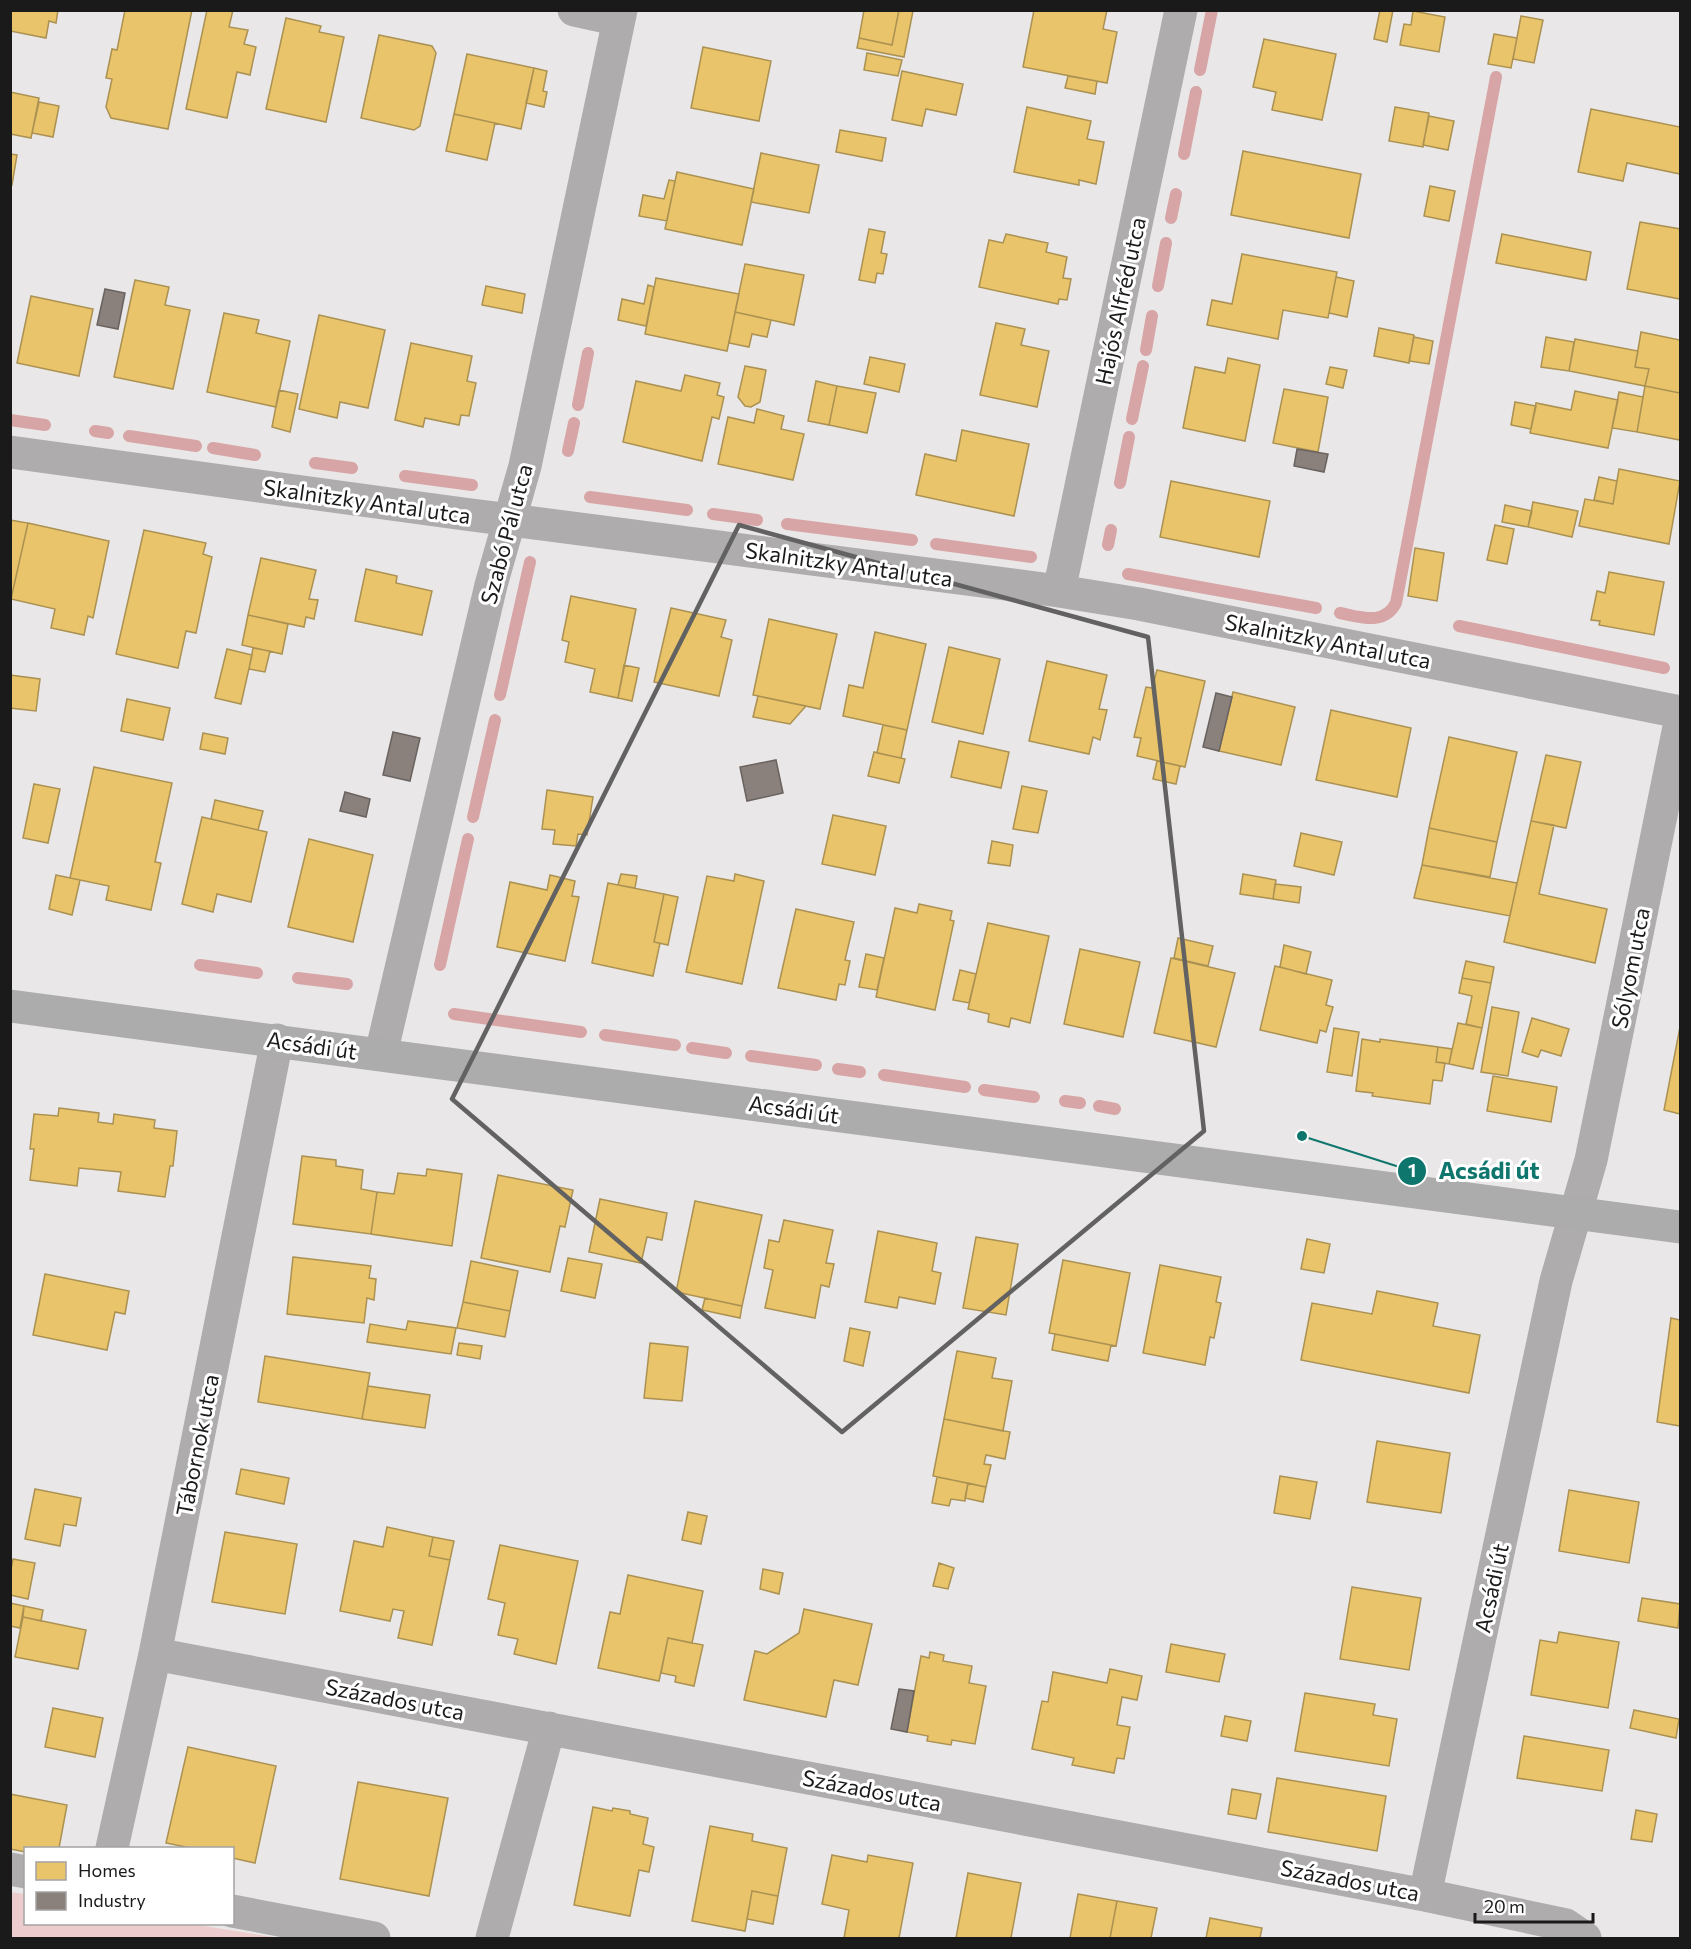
<svg xmlns="http://www.w3.org/2000/svg" width="1691" height="1949" viewBox="0 0 1691 1949" font-family="Commissioner,sans-serif">
  <style>
    .green { fill: #eccccc }
    .homes { fill: #e9c46a; stroke: #ab9152; stroke-width: 1.5 }
    .industry { fill: #8a817c; stroke: #69625f; stroke-width: 1.5 }
    .lines { fill: none; stroke-linecap: round; stroke-linejoin: round }
    .stream { stroke: #d8a5a7; stroke-width: 12 }
    .minor { stroke: #aeacac; stroke-width: 33 }
    .secondary { stroke: #adacac; stroke-width: 33 }
    .marked { fill: none; stroke: #636262; stroke-width: 4.5; stroke-linejoin: round }
    .labels { text-anchor: middle; dominant-baseline: central; stroke-width: 6; stroke-linejoin: round; paint-order: stroke }
    .street-label { font-size: 22px; fill: #1b1a1a; stroke: #fff }
    .leader { fill: none; stroke: #0f766e; stroke-width: 2 }
    .callout-dot { fill: #0f766e; stroke: #fff; stroke-width: 2 }
    .mark-label { font-size: 18px; text-anchor: middle; font-weight: bold; fill: #fff }
    .callout-label { font-size: 24px; text-anchor: middle; font-weight: bold; fill: #0f766e; stroke: #fff; stroke-width: 6; stroke-linejoin: round; paint-order: stroke }
  </style>
  <rect width="100%" height="100%" fill="#e9e7e7"/>
  <!-- green -->
  <path class="green" d="M10,1892l15,2 1,30h165l89,14h-269z"/>
  <!-- homes -->
  <path class="homes" d="M10,10h48l-2,13 -7,-2 -3,17 -36,-7z
    M125,10h67l-24,119 -57,-11 -5,-11 6,-28 -6,-1 6,-29 5,1z
    M207,10h26l-4,17 19,3 -4,14 12,3 -6,28 -13,-3 -10,46 -41,-9z
    M864,10h35l-7,35 -33,-7z
    M899,10l14,1 -9,46 -47,-9 2,-10 33,7z
    M1034,10h73l-4,19 14,3 -10,51 -84,-16z
    M1380,10h13l-6,32 -13,-3z
    M1413,11l32,6 -6,35 -39,-7 4,-21 7,1z
    M1521,16l22,4 -9,43 -21,-4z
    M286,18l35,8 -2,6 25,5 -18,85 -60,-13z
    M1494,34l23,4 -6,30 -23,-4z
    M379,35l53,11 4,7 -16,73 -6,4 -53,-12z
    M1264,39l72,15 -14,66 -50,-10 4,-18 -23,-5z
    M703,47l68,14 -12,60 -68,-13z
    M867,53l35,7 -4,16 -34,-6z
    M467,54l67,14 -13,61 -67,-15z
    M534,68l13,3 -4,20 4,1 -3,15 -18,-4z
    M902,71l61,13 -7,31 -30,-6 -4,17 -30,-6z
    M1068,76l29,5 -2,13 -30,-6z
    M10,92l29,6 -8,40 -21,-4z
    M39,102l20,4 -6,31 -21,-4z
    M1027,107l64,14 -4,18 17,3 -8,42 -17,-4v5l-65,-13z
    M1395,107l34,6 -6,34 -34,-6z
    M1591,109l89,18v47l-53,-11 -4,18 -45,-9z
    M454,114l41,9 -8,37 -41,-9z
    M1429,116l25,5 -6,29 -25,-5z
    M840,130l46,8 -4,23 -46,-9z
    M1243,151l118,23 -12,64 -118,-23z
    M761,153l58,12 -10,48 -58,-11z
    M10,154l7,1 -5,30 -2,-1z
    M677,172l77,17 -12,56 -77,-16z
    M669,180l6,1 -8,40 -28,-5 4,-21 21,4z
    M1430,186l25,5 -6,30 -25,-5z
    M1640,222l40,7v70l-53,-10z
    M869,229l16,3 -4,21 6,1 -4,20 -6,-1 -2,10 -16,-3z
    M1006,234l42,9 -2,9 21,5 -4,21 8,1 -4,21 -8,-1 -1,5 -79,-17 10,-47 14,3z
    M1502,234l89,18 -5,28 -90,-17z
    M1242,254l95,18 -9,46 -45,-8 -5,29 -71,-14 5,-25 20,4z
    M745,264l59,11 -10,50 -59,-13z
    M1336,277l18,4 -7,36 -18,-4z
    M656,278l83,16 -12,57 -82,-17z
    M135,280l34,7 -4,18 25,5 -17,79 -59,-12z
    M648,285l6,2 -8,39 -28,-6 4,-21 22,5z
    M486,286l39,8 -3,19 -40,-8z
    M31,296l62,13 -14,67 -62,-13z
    M735,312l36,8 -4,17 -15,-3 -3,13 -20,-4z
    M224,313l35,7 -3,13 34,8 -14,66 -69,-15z
    M319,315l66,15 -17,78 -28,-6 -3,16 -38,-9z
    M996,323l29,6 -4,16 28,6 -12,56 -57,-12z
    M1379,328l35,7 -5,28 -35,-7z
    M1641,332l39,8v53l-35,-7 4,-17 -14,-2z
    M1414,337l19,4 -4,23 -20,-3z
    M1546,337l28,5 -5,29 -28,-4z
    M1575,339l63,12 -3,16 14,2 -4,17 -76,-15z
    M411,343l61,13 -5,25 9,2 -7,33 -8,-1 -2,10 -34,-7 -2,9 -28,-7z
    M870,357l35,7 -6,28 -35,-8z
    M1228,358l32,7 -15,76 -62,-13 12,-61 30,6z
    M745,366l21,4 -6,32 -9,5 -6,-1 -7,-9z
    M1330,367l17,3 -4,18 -17,-4z
    M685,375l35,8 -3,12 7,2 -5,22 -7,-2 -10,44 -79,-19 13,-61 45,10z
    M816,381l21,5 -8,39 -21,-4z
    M837,386l39,7 -9,40 -38,-8z
    M1645,386l35,7v47l-43,-8z
    M1284,389l44,8 -10,55 -45,-9z
    M279,390l19,4 -8,38 -18,-5z
    M1575,391l43,9 -10,48 -78,-15 6,-30 35,7z
    M1619,392l24,5 -6,35 -25,-4z
    M1515,402l21,4 -5,23 -20,-4z
    M757,409l27,7 -3,13 23,5 -11,46 -75,-16 10,-47 26,6z
    M962,430l67,14 -15,72 -98,-21 9,-41 31,7z
    M1619,469l61,12 -11,63 -90,-18 6,-27 28,5z
    M1599,477l18,4 -4,23 -19,-4z
    M1171,481l99,20 -11,56 -99,-20z
    M1533,502l45,9 -6,26 -44,-10z
    M1505,505l27,6 -4,16 -26,-5z
    M10,520l18,3 -17,76h-1z
    M28,523l81,18 -16,77 -5,-2 -4,19 -33,-7 4,-19 -44,-10z
    M1495,525l19,4 -7,35 -20,-4z
    M144,530l62,13 -3,11 9,3 -16,76 -10,-2 -8,37 -62,-14z
    M1415,548l29,5 -7,48 -29,-5z
    M261,558l55,12 -7,29 9,1 -4,19 -8,-2 -2,10 -56,-12z
    M366,569l31,7 -1,7 36,8 -10,44 -67,-14z
    M1609,572l55,10 -10,53 -55,-10 1,-4 -9,-1 6,-29 8,2z
    M571,596l65,13 -18,89 -28,-6 5,-23 -30,-7 4,-20 -7,-2z
    M671,608l55,12 -5,17 11,3 -13,56 -65,-14z
    M248,615l40,9 -6,30 -40,-9z
    M769,619l68,15 -17,75 -67,-14z
    M875,632l51,12 -19,86 -64,-14 6,-31 14,3z
    M949,647l51,12 -17,75 -51,-12z
    M253,648l17,3 -5,21 -16,-3z
    M227,649l25,6 -11,49 -26,-6z
    M1047,661l60,14 -8,34 8,1 -7,30 -7,-3 -4,17 -60,-13z
    M624,665l15,3 -7,33 -14,-3z
    M1157,670l48,11 -20,86 -48,-11 4,-18 -7,-1 12,-50 6,1z
    M10,675l30,4 -4,32 -26,-3z
    M1233,692l62,15 -14,58 -62,-14z
    M758,696l48,10 -16,18 -37,-7z
    M127,699l43,9 -7,32 -42,-9z
    M1331,710l80,18 -14,69 -81,-17z
    M883,725l24,5 -6,28 -24,-5z
    M203,733l25,5 -3,16 -25,-5z
    M1449,737l68,15 -20,90 -68,-14z
    M959,741l50,11 -8,36 -50,-11z
    M874,752l31,7 -6,24 -31,-7z
    M1546,755l35,7 -15,66 -35,-7z
    M1157,761l23,5 -4,18 -23,-5z
    M94,767l78,16 -17,79 6,1 -10,47 -45,-10 3,-14 -39,-8z
    M34,784l26,5 -12,54 -25,-5z
    M1022,786l25,5 -9,42 -25,-4z
    M547,790l46,7 -6,38 -9,-1 -2,12 -23,-2 2,-14 -13,-1z
    M215,800l48,11 -5,19 -47,-11z
    M833,815l53,11 -11,49 -53,-11z
    M202,817l65,15 -16,70 -34,-8 -4,18 -31,-8z
    M1531,821l23,4 -15,69 68,15 -12,54 -91,-21z
    M1429,828l68,14 -7,35 -68,-12z
    M1301,833l41,9 -8,33 -40,-9z
    M309,839l64,16 -20,87 -65,-15z
    M992,841l21,4 -3,21 -22,-3z
    M1422,865l95,18 -7,33 -96,-18z
    M621,874l16,2 -2,12 -17,-3z
    M735,874l29,7 -22,103 -56,-12 21,-96 27,5z
    M1243,874l33,6 -3,19 -33,-5z
    M56,875l24,5 -8,35 -23,-6z
    M550,875l25,6 -3,15 7,1 -14,64 -68,-14 13,-65 37,8z
    M608,883l56,11 -10,48 6,1 -7,33 -61,-13z
    M1275,884l26,3 -2,16 -26,-4z
    M664,894l14,3 -10,48 -14,-3z
    M919,904l33,7 -2,9 4,1 -19,89 -59,-13 19,-89 22,5z
    M796,909l58,13 -9,38 5,1 -5,24 -6,-1 -3,16 -58,-12z
    M988,923l61,13 -19,87 -19,-5 -2,9 -21,-5 1,-8 -21,-5z
    M1178,938l35,8 -5,20 -34,-8z
    M1284,945l27,7 -5,22 -26,-7z
    M1080,949l60,13 -17,75 -59,-13z
    M866,954l18,4 -7,32 -18,-3z
    M1171,958l64,15 -19,74 -62,-14z
    M1466,961l28,6 -3,16 -29,-5z
    M1275,966l57,14 -6,25 7,2 -7,25 -6,-2 -3,13 -57,-13z
    M960,970l16,4 -7,29 -16,-3z
    M1462,978l29,5 -9,45 -16,-4 6,-28 -13,-3z
    M1492,1007l27,5 -11,64 -27,-4z
    M1532,1018l37,11 -8,27 -20,-6 -3,7 -16,-5z
    M1458,1023l24,5 -9,41 -24,-5z
    M1680,1027v87l-16,-4z
    M1334,1028l25,4 -7,44 -25,-4z
    M1362,1039l18,3v-3l58,8 -2,15 9,1 -3,18 -9,-1 -3,24 -58,-8 1,-3 -17,-2z
    M1438,1047l14,2 -3,15 -13,-2z
    M1493,1076l64,11 -6,35 -64,-11z
    M59,1108l40,5 -1,9 15,2 1,-10 41,6 -1,8 23,3 -4,35h-3l-5,31 -47,-6 3,-19 -42,-4 -2,18 -47,-6 4,-31h-4l4,-35 24,2z
    M302,1156l34,4v6l27,4 -2,19 16,3 -6,42 -78,-10z
    M427,1169l35,5 -10,72 -81,-12 6,-42 17,2 4,-21 28,3z
    M498,1175l75,15 -8,37 -5,-1 -10,46 -69,-14z
    M600,1199l67,14 -5,27 -15,-3 -6,26 -52,-11z
    M695,1201l67,14 -20,91 -66,-14z
    M784,1220l49,10 -7,33 8,1 -5,23 -8,-2 -6,33 -50,-10 8,-38 -9,-2 5,-28 10,2z
    M878,1231l59,12 -5,28 9,2 -6,31 -36,-7 -2,11 -32,-6z
    M976,1237l42,7 -12,71 -43,-7z
    M1307,1239l23,5 -6,29 -23,-4z
    M293,1257l78,9 -2,12 7,1 -2,21 -7,-2 -3,25 -77,-9z
    M568,1258l34,6 -7,34 -34,-7z
    M1063,1260l67,13 -14,73 -67,-13z
    M471,1261l47,10 -8,40 -47,-9z
    M1160,1265l61,12 -5,25 5,1 -7,35 -4,-1 -5,28 -62,-12z
    M45,1274l84,17 -4,23 -10,-2 -8,38 -74,-15z
    M1377,1291l61,12 -5,23 47,9 -11,58 -168,-33 11,-57 60,11z
    M705,1298l37,8 -2,12 -38,-8z
    M463,1302l47,9 -5,26 -48,-9z
    M1671,1318l9,2v106l-23,-4z
    M408,1321l48,7 -5,26 -84,-12 3,-18 36,6z
    M850,1328l20,4 -7,34 -19,-5z
    M1055,1334l56,11 -3,16 -56,-11z
    M459,1343l23,3 -2,13 -23,-4z
    M650,1343l38,4 -6,54 -38,-3z
    M957,1351l39,7 -4,20 20,3 -9,50 -59,-12z
    M265,1356l105,17 -8,46 -104,-17z
    M368,1386l62,9 -5,33 -63,-9z
    M944,1419l66,13 -5,27 -19,-4 -2,9 7,1 -5,22 -53,-11z
    M1377,1441l73,12 -9,60 -74,-11z
    M241,1469l48,9 -5,26 -48,-10z
    M1280,1476l37,6 -7,37 -36,-6z
    M937,1477l31,6 -3,18 -14,-2 -2,7 -17,-3z
    M968,1483l18,4 -3,15 -18,-4z
    M35,1489l46,9 -5,28 -12,-2 -4,22 -35,-7z
    M1569,1490l70,12 -10,61 -70,-12z
    M688,1512l19,4 -6,28 -19,-4z
    M387,1527l46,10 -4,19 21,4 -18,85 -34,-7 6,-27 -11,-2 -3,12 -50,-10 14,-70 29,6z
    M225,1532l72,12 -12,70 -73,-12z
    M433,1537l21,4 -4,19 -21,-4z
    M500,1545l78,16 -22,103 -42,-10 4,-15 -20,-4 7,-32 -17,-4z
    M13,1559l22,4 -7,36 -18,-4v-21z
    M939,1563l15,5 -6,21 -15,-3z
    M763,1569l20,4 -4,21 -19,-5z
    M628,1575l75,16 -11,52 -24,-5 -9,43 -61,-13 12,-56 10,2z
    M1352,1587l69,11 -12,72 -69,-11z
    M1642,1598l38,6 -2,24 -40,-7z
    M10,1603l14,3 -4,22 -10,-2z
    M24,1606l19,4 -2,11 -18,-4z
    M804,1609l68,15 -14,61 -24,-5 -8,37 -82,-17 11,-49 12,3 32,-21z
    M23,1617l63,13 -8,39 -63,-12z
    M1559,1632l60,10 -11,66 -77,-13 9,-55 17,3z
    M668,1638l35,7 -9,41 -19,-4 1,-6 -15,-3z
    M1171,1644l54,10 -6,28 -53,-10z
    M930,1652l14,3 -1,6 29,5 -3,17 17,3 -11,58 -23,-4 -1,5 -24,-4 1,-5 -21,-4 14,-76 8,2z
    M1110,1669l32,7 -5,24 -15,-3 -5,28 13,2 -6,32 -7,-1 -3,15 -42,-8 2,-7 -42,-9 10,-48 6,1 5,-30 54,11z
    M1305,1693l70,11 -2,11 24,4 -8,47 -94,-15z
    M53,1708l50,10 -8,39 -50,-10z
    M1634,1710l45,9 -3,19 -46,-10z
    M1225,1716l26,5 -4,20 -26,-5z
    M1524,1736l85,14 -7,41 -85,-13z
    M188,1747l88,19 -21,97 -23,-5v-10h-41l-25,-5z
    M1277,1778l109,18 -9,55 -109,-19z
    M358,1782l90,16 -19,98 -89,-17z
    M1232,1789l29,5 -5,25 -28,-5z
    M10,1794l57,11 -8,43h-33v4l-16,-3z
    M593,1807l19,4 1,-3 17,3v3l18,4 -5,26 11,3 -5,25 -10,-2 -9,46 -56,-11z
    M1636,1810l21,4 -5,28 -21,-3z
    M710,1826l43,8 -1,7 35,7 -9,48 -26,-5 -7,40 -53,-10z
    M832,1855l35,7 1,-7 45,8 -14,75h-55l5,-28 -27,-6z
    M968,1873l53,10 -10,55h-55z
    M752,1891l26,5 -5,28 -26,-5z
    M1078,1894l39,7 -7,37h-40z
    M1117,1901l40,7 -6,30h-41z
    M1210,1918l52,10 -2,10h-54z"/>
  <!-- industry -->
  <path class="industry" d="M105,289l20,4 -7,36 -21,-4z
    M1297,449l31,5 -4,18 -30,-6z
    M1216,693l16,4 -13,54 -16,-4z
    M393,732l27,6 -10,43 -27,-6z
    M776,760l7,33 -36,8 -7,-34z
    M345,792l25,7 -4,18 -26,-6z
    M899,1689l15,2 -7,41 -16,-3z"/>
  <g class="lines">
    <!-- stream -->
    <path class="stream" d="M1200,70l12,-60
      M1184,154l12,-62
      M1171,218l5,-24
      M1158,286l8,-43
      M1146,350l6,-34
      M578,405l10,-52
      M1132,419l11,-53
      M10,420l35,5
      M95,431l13,2
      M129,436l67,10
      M213,448l42,7
      M568,451l6,-28
      M315,463l37,5
      M405,476l67,9
      M1120,483l9,-46
      M590,497l97,13
      M713,514l44,6
      M787,524l125,16
      M936,544l95,13
      M1108,545l3,-15
      M1128,574l188,34
      M1340,613c21,4 44,13 56,-10l100,-526
      M1459,626l205,42
      M500,695l30,-133
      M473,817l22,-97
      M200,965l57,8
      M440,965l28,-126
      M298,978l49,6
      M454,1014l127,18
      M605,1035l70,10
      M692,1048l34,5
      M751,1056l65,9
      M838,1069l22,3
      M884,1075l81,12
      M984,1090l50,7
      M1065,1101l15,2
      M1099,1106l16,3"/>
    <!-- minor -->
    <path class="minor" d="M574,10l45,10
      M10,452l454,62 595,77 80,13 541,108
      M1059,591l122,-581
      M381,1054l110,-469 34,-119 96,-456
      M155,1654l1270,241 141,30 19,13
      M112,1848l43,-194 122,-614
      M10,1869l16,3
      M1425,1895l131,-614 35,-121 89,-438
      M232,1911l142,27
      M492,1938l57,-210"/>
    <!-- secondary -->
    <path class="secondary" d="M10,1006l1670,221"/>
  </g>
  <!-- marked area -->
  <path class="marked" d="M739,525l409,112 56,494 -362,301 -390,-333z"/>
  <g class="labels">
    <!-- street labels -->
    <g class="street-label">
      <text transform="translate(1120 301) rotate(-78)">Hajós Alfréd utca</text>
      <text transform="translate(367 501) rotate(8)">Skalnitzky Antal utca</text>
      <text transform="translate(506 534) rotate(-75)">Szabó Pál utca</text>
      <text transform="translate(849 564) rotate(8)">Skalnitzky Antal utca</text>
      <text transform="translate(1328 641) rotate(11)">Skalnitzky Antal utca</text>
      <text transform="translate(1630 968) rotate(-79)">Sólyom utca</text>
      <text transform="translate(312 1045) rotate(8)">Acsádi út</text>
      <text transform="translate(794 1109) rotate(8)">Acsádi út</text>
      <text transform="translate(197 1445) rotate(-79)">Tábornok utca</text>
      <text transform="translate(1491 1588) rotate(-78)">Acsádi út</text>
      <text transform="translate(395 1699) rotate(11)">Százados utca</text>
      <text transform="translate(872 1790) rotate(11)">Százados utca</text>
      <text transform="translate(1350 1880) rotate(11)">Százados utca</text>
    </g>
  </g>
  <!-- callouts -->
  <path class="leader" d="M1302 1136L1412 1171"/>
  <g class="callout-dot">
    <circle cx="1302" cy="1136" r="6"/>
    <circle cx="1412" cy="1171" r="15"/>
  </g>
  <g class="mark-label">
    <text x="1412" y="1177">1</text>
  </g>
  <g class="callout-label">
    <text x="1489" y="1179">Acsádi út</text>
  </g>
  <!-- border -->
  <rect width="1691" height="1949" fill="none" stroke="#1b1a1a" stroke-width="24"/>
  <!-- legend -->
  <rect x="24" y="1847" width="210" height="78" fill="#ffffff" stroke="#a4a3a3" stroke-width="1.5"/>
  <rect x="36" y="1862" width="30" height="18" fill="#e9c46a" stroke="#a4a3a3" stroke-width="1.5"/>
  <text x="78" y="1877" font-size="18" fill="#1b1a1a">Homes</text>
  <rect x="36" y="1892" width="30" height="18" fill="#8a817c" stroke="#a4a3a3" stroke-width="1.5"/>
  <text x="78" y="1907" font-size="18" fill="#1b1a1a">Industry</text>
  <!-- scale -->
  <path d="M1475 1913v9h118v-9" fill="none" stroke="#1b1a1a" stroke-width="3"/>
  <text x="1484" y="1913" font-size="18" fill="#1b1a1a" stroke="#ffffff" stroke-width="4.5" paint-order="stroke">20 m</text>
</svg>
